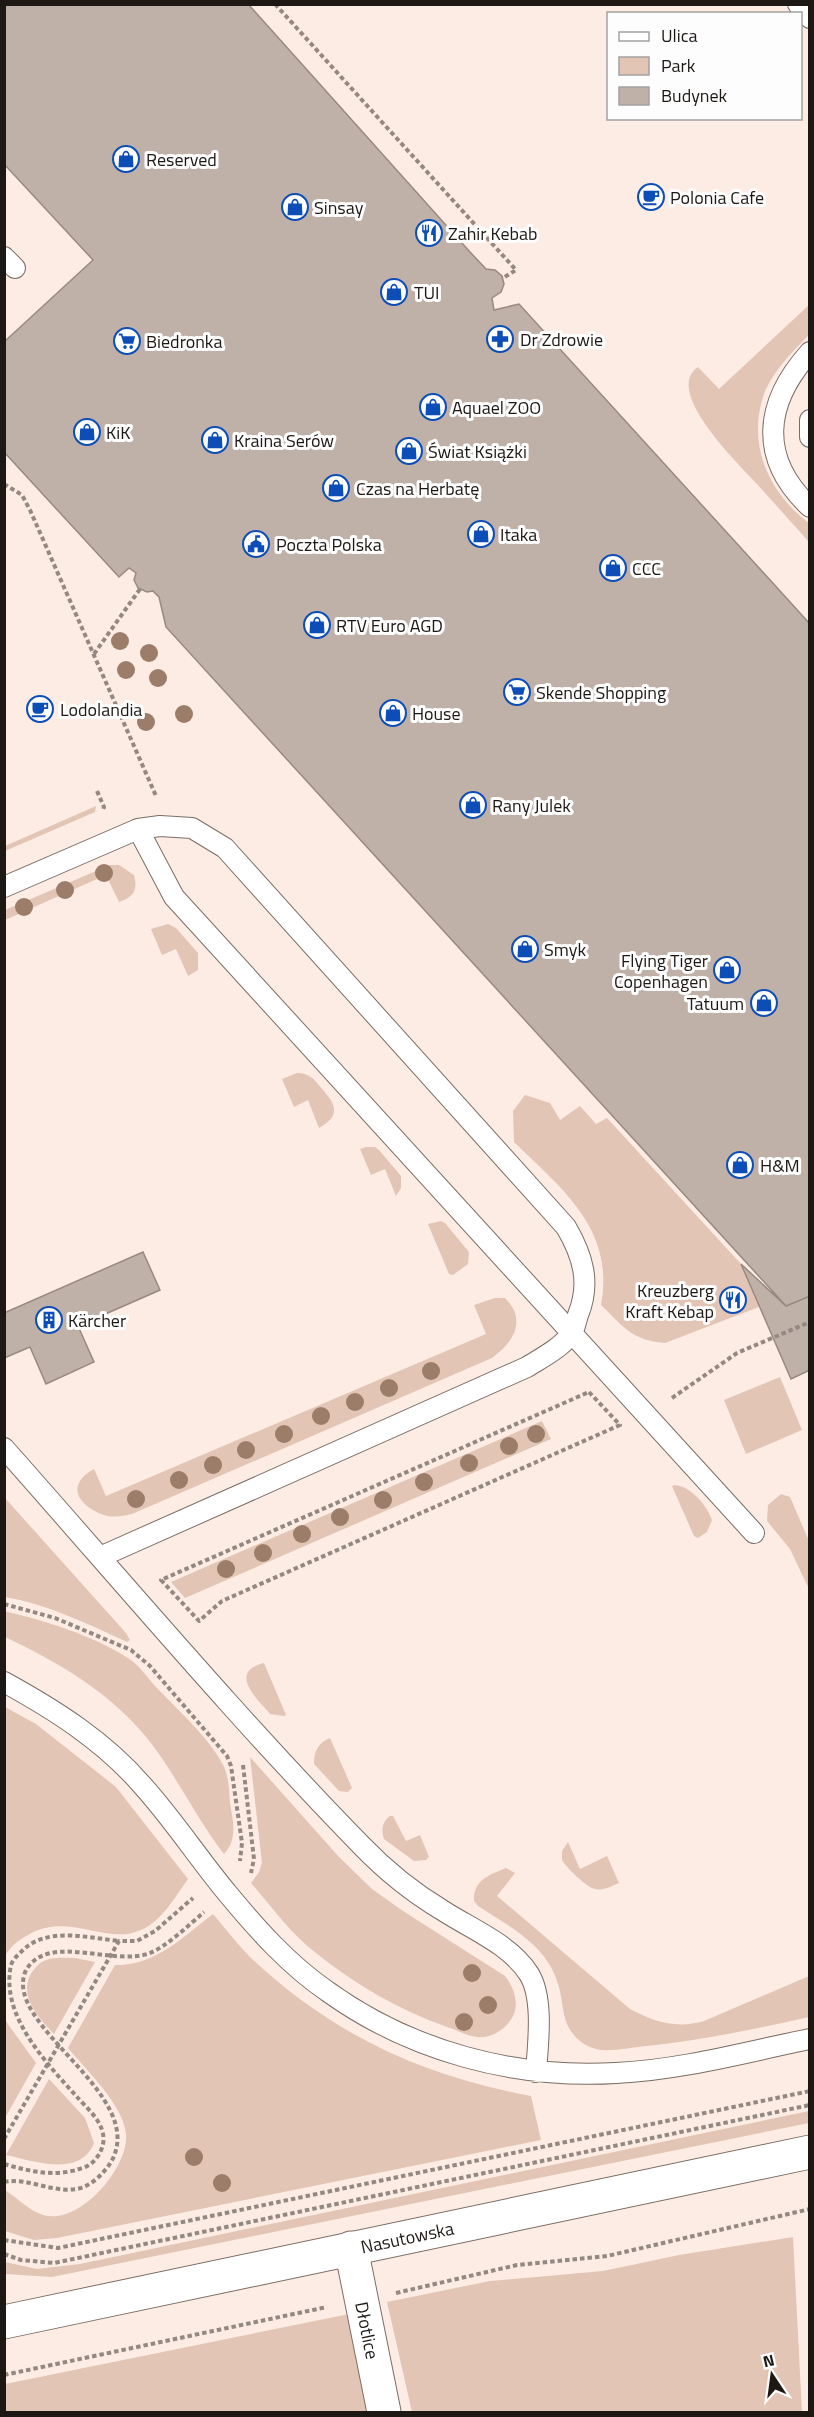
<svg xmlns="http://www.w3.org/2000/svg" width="814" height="2417" viewBox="0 0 814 2417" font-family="'Titillium Web',sans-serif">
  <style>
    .green { fill: #e2c5b5 }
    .building { fill: #c0b1a8; stroke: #988981; stroke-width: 1.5 }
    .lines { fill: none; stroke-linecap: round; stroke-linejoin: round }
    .service-casing { stroke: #7b6d65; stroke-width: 22 }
    .minor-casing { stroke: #7b6d65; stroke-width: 35 }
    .path { stroke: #948882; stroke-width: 4; stroke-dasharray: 4.5 3; stroke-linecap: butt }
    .service { stroke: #fff; stroke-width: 20 }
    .minor { stroke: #fff; stroke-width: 33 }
    .tree { fill: #9b7d69 }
    .labels { text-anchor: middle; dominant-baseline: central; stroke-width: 6; stroke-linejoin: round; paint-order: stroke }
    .poi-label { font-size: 18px; fill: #1e1815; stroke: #fdfdfd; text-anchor: start }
    .street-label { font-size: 18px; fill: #1e1815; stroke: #fdfdfd }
  </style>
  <rect width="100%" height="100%" fill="#fdece3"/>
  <!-- green -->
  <path class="green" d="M809,305v30c-16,16 -33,33 -43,54 -21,51 1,103 43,134v19c-17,-19 -35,-39 -52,-58 -17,-19 -95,-93 -59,-117l21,22z
    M96,806l-1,6 -90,39v-5z
    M110,865h9l15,10c4,15 0,22 -15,27l-13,-27 -101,45v-10z
    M168,924l8,4 22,25v17l-10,6 -12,-27 -14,6 -11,-26z
    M297,1073c13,0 18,7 26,17 14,16 17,26 -4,38l-11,-28 -14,7 -12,-28z
    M525,1095l25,8 10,17 20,-14 16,18 11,-6 134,146 18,43 -94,36c-34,-3 -41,-16 -64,-38 14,-76 -38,-115 -87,-163l-1,-31z
    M366,1147h9l4,3 22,26v12l-5,8 -11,-27 -14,6 -11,-26z
    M441,1221l4,2 24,29 -1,12 -15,11 -4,-1 -21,-50z
    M495,1298h10c22,22 9,44 -13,60l-360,156c-9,2 -19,4 -28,1 -13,-4 -34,-18 -24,-34 3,-5 9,-9 14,-12l12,27 380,-162 -12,-29z
    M780,1377l22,53 -56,24 -22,-54z
    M542,1421l9,18 -366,159 -14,-16z
    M675,1485c15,1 32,20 37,35l-5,12 -9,6 -4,-2 -22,-50z
    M781,1494l9,3 19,44v48l-19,-40 -23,-28 1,-16z
    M5,1498l121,135 4,7 -3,2c-39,-18 -80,-38 -122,-45z
    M4,1611c42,10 88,24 124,47 11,7 19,19 28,29 20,21 53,51 66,76 7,11 7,27 8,40 3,17 8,37 -6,51 -27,-35 -46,-75 -73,-111 -38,-49 -91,-80 -146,-106z
    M264,1663l22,52 -2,1 -14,-2c-12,-14 -43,-42 -6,-51z
    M5,1707l31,17 80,63 72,92c-13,18 -26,42 -47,51 -36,16 -72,-19 -113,5 -10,5 -18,12 -23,21z
    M330,1738l22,50 -4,4 -9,-1 -25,-27c0,-13 4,-21 16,-26z
    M250,1757l89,100 33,32 31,22 102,65c8,10 14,25 9,38 -6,14 -22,25 -37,23 -10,-1 -20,-7 -30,-10 -48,-17 -91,-42 -131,-74 -25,-19 -44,-46 -65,-70l8,-11 3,-9z
    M390,1816h3l13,25 14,-6 9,22 -3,3 -12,1 -30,-22c-3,-9 -2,-17 6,-23z
    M568,1842l12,27 27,-13 12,27c-7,3 -16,8 -24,6 -8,-1 -29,-22 -33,-29v-9z
    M506,1868l9,5 -18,23 133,113c25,13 46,20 74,12l105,-45v41c-53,12 -107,23 -162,29 -14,1 -31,5 -45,4 -11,-1 -22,-7 -28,-15 -13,-15 -10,-33 -16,-51 -11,-39 -48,-57 -80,-78l-4,-5c-1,-21 15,-26 32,-33z
    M213,1914c13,15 25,31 39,45 81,76 171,117 279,137l10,44 -484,98 -23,2 -29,-9v-41c11,7 25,21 38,25 36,11 86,-47 83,-81 -3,-30 -40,-64 -58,-86l47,-83c40,1 68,-28 98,-51z
    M75,1958l20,4 -41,72c-15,-16 -37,-39 -22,-62 4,-5 8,-10 14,-12 9,-3 19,-2 29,-2z
    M5,2020l31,43 -31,55z
    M49,2079l36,39 9,25c-14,35 -60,18 -88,12z
    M809,2111v12l-757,154 -47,-3v-12l32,7 43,-5z
    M793,2237l9,175h-390l-25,-110 103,-21 113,-10 76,-16z
    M364,2311l16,101h-375v-28z"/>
  <!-- building -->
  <path class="building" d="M4,4h244l222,248 16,17 9,1 7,6 2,8 -3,8 -9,6 2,12 25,-6 291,320v672l-24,10 -620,-679 -7,-30 -6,-6 -6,1 -9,-4 -4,-8 2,-7 -7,-5 -10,9 -115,-125v-110l89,-82 -89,-96z
    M143,1252l17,38 -82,36 16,36 -48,22 -16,-37 -26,11v-45z
    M741,1264l45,42 24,-10v74l-19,9z"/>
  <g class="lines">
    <defs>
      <path id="service" d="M798,4l12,14
        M4,257l11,11
        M810,352c-46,51 -52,106 0,155
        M810,420v17
        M4,887l134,-58 36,68 580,636
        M4,1448c118,133 233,270 357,397 24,25 51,47 81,65 29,19 68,34 87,64 15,24 9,70 7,98
        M100,1557l427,-190c16,-10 34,-19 45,-34 3,-5 4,-12 6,-18 13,-32 5,-59 -12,-88l-341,-379 -33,-20 -32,-2 -22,3
        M4,1682c51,28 100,59 138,103 31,34 56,73 86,109 29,35 61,71 99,97 83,60 187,88 289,82 65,-3 130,-21 194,-34"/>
      <g id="minor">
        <path id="s1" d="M351,2248l33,164"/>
        <path id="s2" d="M4,2322l806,-170"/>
      </g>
    </defs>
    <!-- service casing -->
    <use href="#service" class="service-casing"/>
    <!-- minor casing -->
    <use href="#minor" class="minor-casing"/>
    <!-- path -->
    <path class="path" d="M275,4l241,266 -13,8
      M4,484l18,11 8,15 126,286
      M94,654l46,-65
      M97,791l7,16 -1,3
      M589,1392l31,33 -398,176 -23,20 -38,-41z
      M672,1398l65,-45 73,-31
      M4,1604l51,14 76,32 19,16 77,90 4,10 11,77 -2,18
      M243,1765l11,94 -3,14
      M4,2139l115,-198h18l18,-10 38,-33
      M4,2164c28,8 53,14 81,3 11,-4 21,-20 18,-33 -2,-14 -17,-27 -26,-37 -31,-35 -77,-81 -66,-132 2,-6 7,-10 11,-14 24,-25 67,-13 97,-10
      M4,2182c26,-5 50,13 77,6 12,-4 23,-15 30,-26 39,-68 -111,-136 -85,-192 23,-38 87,-3 124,-17 17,-7 39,-28 54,-41
      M4,2240l54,8 752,-157
      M4,2254l17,6 33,3 756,-158
      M396,2293l121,-28 90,-9 203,-47
      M4,2375l323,-68"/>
    <!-- service -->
    <use href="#service" class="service"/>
    <!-- minor -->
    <use href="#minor" class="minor"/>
  </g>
  <!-- trees -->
  <g class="tree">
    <circle cx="120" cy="641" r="9"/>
    <circle cx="149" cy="653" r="9"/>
    <circle cx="126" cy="670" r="9"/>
    <circle cx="158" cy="678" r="9"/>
    <circle cx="184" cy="714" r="9"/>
    <circle cx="146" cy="722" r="9"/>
    <circle cx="104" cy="873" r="9"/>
    <circle cx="65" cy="890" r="9"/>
    <circle cx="24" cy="907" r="9"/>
    <circle cx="431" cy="1371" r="9"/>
    <circle cx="389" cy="1388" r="9"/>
    <circle cx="355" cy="1402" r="9"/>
    <circle cx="321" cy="1416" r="9"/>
    <circle cx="284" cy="1434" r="9"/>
    <circle cx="536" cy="1434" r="9"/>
    <circle cx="509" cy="1446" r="9"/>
    <circle cx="246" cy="1450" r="9"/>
    <circle cx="469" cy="1463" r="9"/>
    <circle cx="213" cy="1465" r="9"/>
    <circle cx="179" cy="1480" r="9"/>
    <circle cx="424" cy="1482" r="9"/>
    <circle cx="136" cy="1499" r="9"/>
    <circle cx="383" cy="1500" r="9"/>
    <circle cx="340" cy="1517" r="9"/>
    <circle cx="302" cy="1534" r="9"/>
    <circle cx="263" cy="1553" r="9"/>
    <circle cx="226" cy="1569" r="9"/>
    <circle cx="472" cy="1973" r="9"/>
    <circle cx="488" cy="2005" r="9"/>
    <circle cx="464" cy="2022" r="9"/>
    <circle cx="194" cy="2157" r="9"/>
    <circle cx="222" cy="2183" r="9"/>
  </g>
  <!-- icons -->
  <defs>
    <symbol id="shop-ring" viewBox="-11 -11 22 22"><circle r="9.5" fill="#fdfdfd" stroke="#0c4db7" stroke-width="1.5"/><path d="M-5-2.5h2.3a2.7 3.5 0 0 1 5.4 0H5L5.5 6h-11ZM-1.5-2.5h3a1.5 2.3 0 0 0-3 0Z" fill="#0c4db7"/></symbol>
    <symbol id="cafe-ring" viewBox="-11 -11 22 22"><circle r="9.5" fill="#fdfdfd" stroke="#0c4db7" stroke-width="1.5"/><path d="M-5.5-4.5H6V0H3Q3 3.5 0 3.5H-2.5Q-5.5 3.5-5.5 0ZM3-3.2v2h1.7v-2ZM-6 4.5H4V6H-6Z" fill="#0c4db7"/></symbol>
    <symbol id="restaurant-ring" viewBox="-11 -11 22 22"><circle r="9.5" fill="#fdfdfd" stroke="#0c4db7" stroke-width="1.5"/><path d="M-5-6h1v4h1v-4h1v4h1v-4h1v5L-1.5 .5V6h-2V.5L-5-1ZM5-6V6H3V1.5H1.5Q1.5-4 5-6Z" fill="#0c4db7"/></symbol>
    <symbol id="pharmacy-ring" viewBox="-11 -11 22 22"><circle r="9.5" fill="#fdfdfd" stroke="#0c4db7" stroke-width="1.5"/><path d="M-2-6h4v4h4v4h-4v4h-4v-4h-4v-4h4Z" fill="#0c4db7"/></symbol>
    <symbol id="supermarket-ring" viewBox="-11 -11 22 22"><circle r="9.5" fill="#fdfdfd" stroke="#0c4db7" stroke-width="1.5"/><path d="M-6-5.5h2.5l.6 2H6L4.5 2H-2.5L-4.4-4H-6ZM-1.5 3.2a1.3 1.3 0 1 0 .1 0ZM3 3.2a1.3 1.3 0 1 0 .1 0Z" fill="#0c4db7"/></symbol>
    <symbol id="civic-ring" viewBox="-11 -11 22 22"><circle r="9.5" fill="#fdfdfd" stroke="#0c4db7" stroke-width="1.5"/><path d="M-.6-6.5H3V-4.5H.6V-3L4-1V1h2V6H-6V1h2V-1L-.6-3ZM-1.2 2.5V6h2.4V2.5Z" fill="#0c4db7"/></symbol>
    <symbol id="building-ring" viewBox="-11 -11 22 22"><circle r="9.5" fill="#fdfdfd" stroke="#0c4db7" stroke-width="1.5"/><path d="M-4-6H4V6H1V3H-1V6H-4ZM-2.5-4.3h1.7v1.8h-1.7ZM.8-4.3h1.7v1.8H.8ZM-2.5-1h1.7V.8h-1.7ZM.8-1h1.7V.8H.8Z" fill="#0c4db7"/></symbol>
  </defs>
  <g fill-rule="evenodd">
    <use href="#shop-ring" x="111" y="144" width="30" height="30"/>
    <use href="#cafe-ring" x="636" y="182" width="30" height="30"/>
    <use href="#shop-ring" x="280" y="192" width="30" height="30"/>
    <use href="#restaurant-ring" x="414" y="218" width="30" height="30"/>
    <use href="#shop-ring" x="379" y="277" width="30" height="30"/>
    <use href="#pharmacy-ring" x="485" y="324" width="30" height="30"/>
    <use href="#supermarket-ring" x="112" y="326" width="30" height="30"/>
    <use href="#shop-ring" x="418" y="392" width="30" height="30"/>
    <use href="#shop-ring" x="72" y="417" width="30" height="30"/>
    <use href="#shop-ring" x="200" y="425" width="30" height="30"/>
    <use href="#shop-ring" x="394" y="436" width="30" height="30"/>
    <use href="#shop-ring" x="321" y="473" width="30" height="30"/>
    <use href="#shop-ring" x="466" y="519" width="30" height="30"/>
    <use href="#civic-ring" x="241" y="529" width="30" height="30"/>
    <use href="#shop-ring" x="598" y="553" width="30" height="30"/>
    <use href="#shop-ring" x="302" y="610" width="30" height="30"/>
    <use href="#supermarket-ring" x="502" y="677" width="30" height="30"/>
    <use href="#cafe-ring" x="25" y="694" width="30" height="30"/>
    <use href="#shop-ring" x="378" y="698" width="30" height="30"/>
    <use href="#shop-ring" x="458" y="790" width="30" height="30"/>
    <use href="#shop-ring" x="510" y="934" width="30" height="30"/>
    <use href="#shop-ring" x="712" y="955" width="30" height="30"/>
    <use href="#shop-ring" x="749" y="988" width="30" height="30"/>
    <use href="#shop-ring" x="725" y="1150" width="30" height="30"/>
    <use href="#restaurant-ring" x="718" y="1285" width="30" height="30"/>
    <use href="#building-ring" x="34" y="1305" width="30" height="30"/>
  </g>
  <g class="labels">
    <!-- poi labels -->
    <g class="poi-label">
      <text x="146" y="159">Reserved</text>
      <text x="670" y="197">Polonia Cafe</text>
      <text x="314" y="207">Sinsay</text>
      <text x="448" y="233">Zahir Kebab</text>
      <text x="414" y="292">TUI</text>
      <text x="520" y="339">Dr Zdrowie</text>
      <text x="146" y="341">Biedronka</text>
      <text x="452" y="407">Aquael ZOO</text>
      <text x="106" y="432">KiK</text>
      <text x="234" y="440">Kraina Serów</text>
      <text x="428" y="451">Świat Książki</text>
      <text x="356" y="488">Czas na Herbatę</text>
      <text x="500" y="534">Itaka</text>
      <text x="276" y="544">Poczta Polska</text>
      <text x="632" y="568">CCC</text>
      <text x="336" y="625">RTV Euro AGD</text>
      <text x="536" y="692">Skende Shopping</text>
      <text x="60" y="709">Lodolandia</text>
      <text x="412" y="713">House</text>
      <text x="492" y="805">Rany Julek</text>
      <text x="544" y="949">Smyk</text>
      <text x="708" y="960" text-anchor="end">Flying Tiger<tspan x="708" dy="21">Copenhagen</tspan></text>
      <text x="744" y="1003" text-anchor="end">Tatuum</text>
      <text x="760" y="1165">H&amp;M</text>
      <text x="714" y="1290" text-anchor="end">Kreuzberg<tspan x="714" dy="21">Kraft Kebap</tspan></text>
      <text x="68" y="1320">Kärcher</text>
    </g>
    <!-- street labels -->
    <g class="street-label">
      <text stroke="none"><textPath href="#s2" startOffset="412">Nasutowska</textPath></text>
      <text stroke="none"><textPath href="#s1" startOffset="84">Dłotlice</textPath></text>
    </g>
  </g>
  <!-- border -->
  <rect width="814" height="2417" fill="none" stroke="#1e1815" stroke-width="12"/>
  <!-- legend -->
  <rect x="607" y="12" width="195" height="108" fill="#fdfdfd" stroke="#a4a1a0" stroke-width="1.5"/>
  <rect x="619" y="32" width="30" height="9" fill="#ffffff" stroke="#a4a1a0" stroke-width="1.5"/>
  <text x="661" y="42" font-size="18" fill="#1e1815">Ulica</text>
  <rect x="619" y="57" width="30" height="18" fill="#e2c5b5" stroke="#a4a1a0" stroke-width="1.5"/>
  <text x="661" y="72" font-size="18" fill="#1e1815">Park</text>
  <rect x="619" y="87" width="30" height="18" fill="#c0b1a8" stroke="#a4a1a0" stroke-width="1.5"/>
  <text x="661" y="102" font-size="18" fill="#1e1815">Budynek</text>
  <!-- north arrow -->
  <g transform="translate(772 2375) rotate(347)" stroke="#fdfdfd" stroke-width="4.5" paint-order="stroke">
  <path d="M0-4.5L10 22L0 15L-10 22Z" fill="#1e1815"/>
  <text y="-9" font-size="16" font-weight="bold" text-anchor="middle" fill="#1e1815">N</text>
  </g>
</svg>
